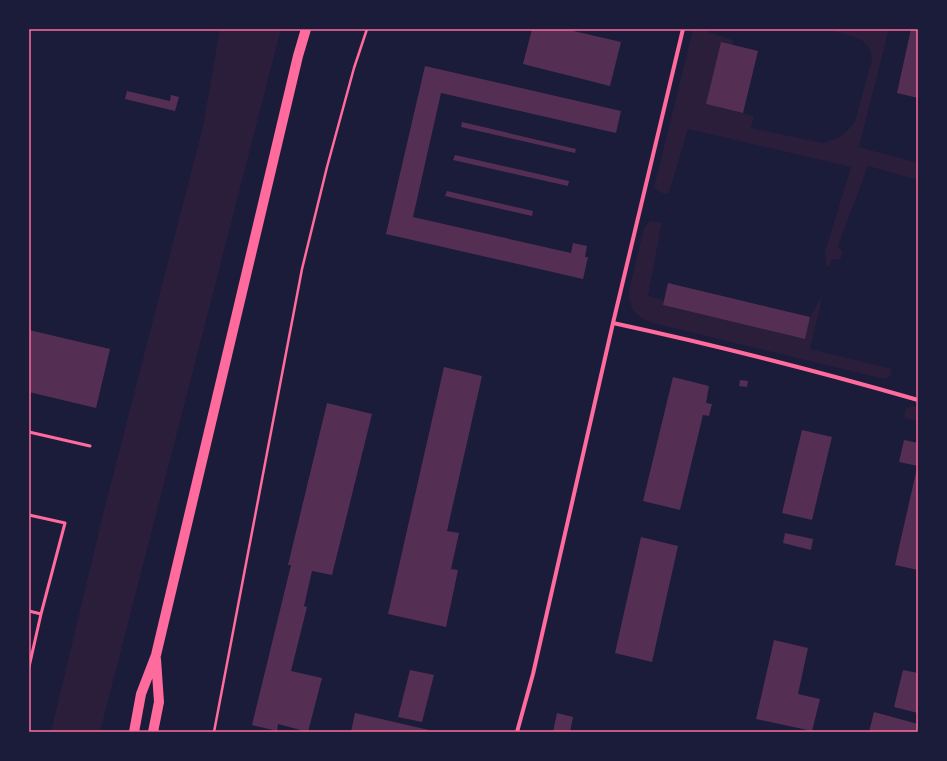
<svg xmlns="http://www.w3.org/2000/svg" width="947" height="761" viewBox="0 0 947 761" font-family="'Fira Sans Condensed',sans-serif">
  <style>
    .green { fill: #2a1e3b }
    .building { fill: #542f53 }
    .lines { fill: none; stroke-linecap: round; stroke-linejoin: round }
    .path { stroke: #ff6b9d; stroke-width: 2.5 }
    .service { stroke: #ff6b9d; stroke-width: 3 }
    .minor { stroke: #ff6b9d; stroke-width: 4 }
    .primary { stroke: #ff6b9d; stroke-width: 10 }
    .neatline { fill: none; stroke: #ff6b9d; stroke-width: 1.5 }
  </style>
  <rect width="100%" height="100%" fill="#1b1b3a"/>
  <!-- green -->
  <path class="green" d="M220,29h61l-181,703h-49l52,-218 100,-388z
    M693,29h11l4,3 25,8 -1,5 -11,-2 -15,61 48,12 -3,12 72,15 17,-6 8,-7 7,-9 17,-62c-1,-5 -1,-10 -5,-14 -8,-10 -32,-13 -44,-16h66l-30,118 59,16v17l-50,-14 -30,80 5,6 -3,8 -8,-1 -3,8 -2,-1 -1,-2 -1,-12 26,-85 -163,-38 -19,64h-7l-8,-5z
    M652,221l10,1 -14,74 16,4 -1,5 141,34 6,-22 13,-23 -13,55 82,20 -2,7 -6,3 -231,-56c-16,-6 -25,-14 -24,-32l15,-63 5,-6z
    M913,406l5,2v13l-14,-3 2,-9z"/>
  <!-- building -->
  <path class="building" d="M532,29h33l56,13 -11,44 -87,-22z
    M911,29h7v69l-21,-5z
    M721,42l37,9 -15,62 -37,-9z
    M425,66l196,45 -5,22 -175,-40 -28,124 158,36 2,-10 14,3 -2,11h3l-5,22 -197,-45z
    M127,91l43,10 1,-6 8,2 -4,14 -50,-12z
    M462,122l114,27 -1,4 -114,-26z
    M455,155l114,26 -1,5 -115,-26z
    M447,191l86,20 -1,5 -87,-20z
    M668,283l142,34 -5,22 -142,-34z
    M29,330l81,19 -14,59 -67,-16z
    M444,367l38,9 -35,155 12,2 -8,36 7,1 -12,57 -58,-13z
    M673,377l36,9 -3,17 6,1 -3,12 -6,-1 -23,95 -37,-9z
    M740,380l8,1 -1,6 -8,-1z
    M327,403l45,11 -40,161 -20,-4 -8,35 3,1 -16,64 31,7 -14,54 -30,-8 -1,7 -25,-6 39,-160h-3z
    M802,430l30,7 -20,83 -30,-7z
    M904,440l14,3v23l-19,-4z
    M917,468h1v102l-23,-5z
    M785,533l28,6 -2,11 -28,-7z
    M641,537l37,9 -26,116 -37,-9z
    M774,640l34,8 -10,46 22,5 -8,32 -56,-12z
    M410,670l24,5 -12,47 -24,-5z
    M903,670l15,3v40l-24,-6z
    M874,712l44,12v8h-49z
    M355,713l74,17 -1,2h-77z
    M557,713l16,4 -3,15h-17z"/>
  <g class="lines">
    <!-- path -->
    <path class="path" d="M214,732l88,-463 25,-102 27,-99 13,-39"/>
    <!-- service -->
    <path class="service" d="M29,432l61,14
      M29,515l36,8 -24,91 -12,53
      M29,611l12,3"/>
    <!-- minor -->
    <path class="minor" d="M613,323c102,22 204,48 305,77
      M517,732l16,-58 80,-351 70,-294"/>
    <!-- primary -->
    <path class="primary" d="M134,732l7,-38 15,-39 142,-599 8,-27
      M153,732l6,-30 -3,-43"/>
  </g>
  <!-- border -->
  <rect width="947" height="761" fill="none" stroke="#1b1b3a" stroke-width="60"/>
  <rect x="30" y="30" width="887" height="701" class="neatline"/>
</svg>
